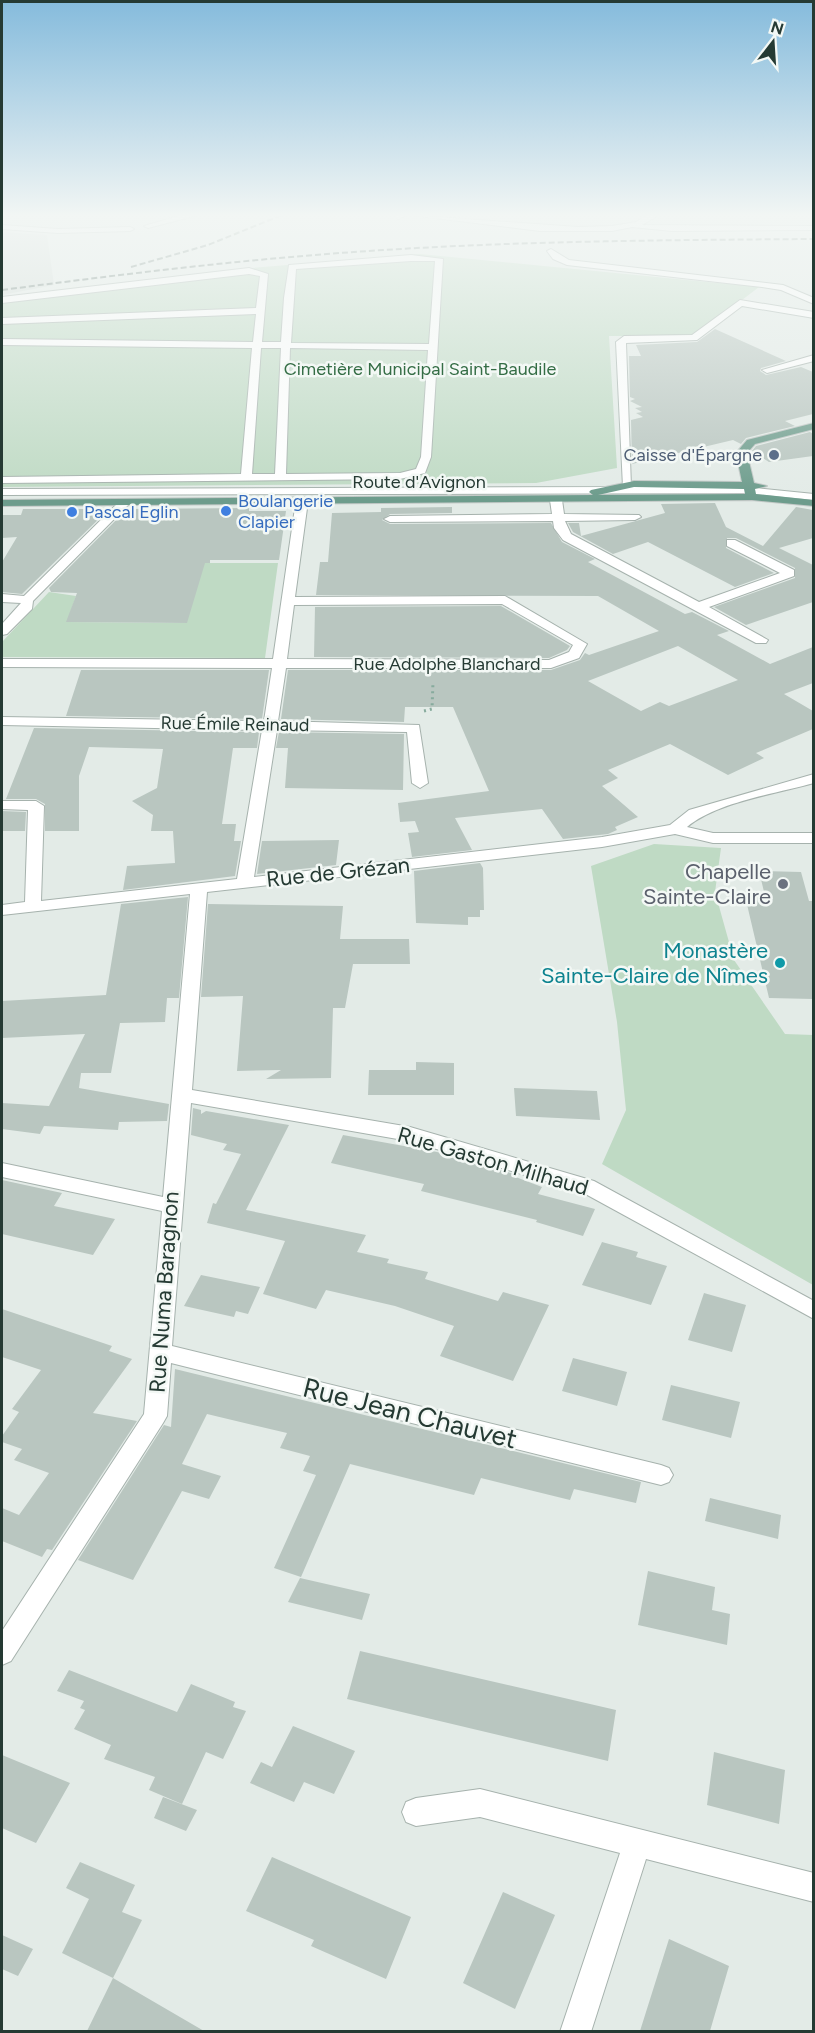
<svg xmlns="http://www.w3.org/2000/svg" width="815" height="2033" viewBox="0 0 815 2033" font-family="Figtree,sans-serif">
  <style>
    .built { fill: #d2dbd6 }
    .green { fill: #bfdac4 }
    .building { fill: #b9c6c0; fill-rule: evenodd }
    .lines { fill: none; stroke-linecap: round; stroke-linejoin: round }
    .minor-casing { stroke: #a6b2ad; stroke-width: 2 }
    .major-casing { stroke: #c2c8c6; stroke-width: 2 }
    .path { stroke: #87ab9d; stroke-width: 3; stroke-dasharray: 2 4; stroke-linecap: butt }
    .minor { fill: #fff; fill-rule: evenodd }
    .major { fill: #6d9c8c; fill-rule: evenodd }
    .rail { stroke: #60766e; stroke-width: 2; stroke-dasharray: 6 3; stroke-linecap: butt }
    .service-dot { fill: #5c6f8a; stroke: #f3f8f5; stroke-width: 2 }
    .shop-dot { fill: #3f7fe0; stroke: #f3f8f5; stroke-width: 2 }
    .worship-dot { fill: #6b7280; stroke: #f3f8f5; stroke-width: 2 }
    .culture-dot { fill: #0f9aa8; stroke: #f3f8f5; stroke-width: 2 }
    .labels { text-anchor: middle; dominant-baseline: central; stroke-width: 5; stroke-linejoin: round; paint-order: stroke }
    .far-park-label { font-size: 18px; fill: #346d45; stroke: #f3f8f5 }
    .far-service-label { font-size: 18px; fill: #4e5e75; stroke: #f3f8f5; text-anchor: end }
    .far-street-label { font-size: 18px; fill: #253a33; stroke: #f3f8f5 }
    .far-shop-label { font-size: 18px; fill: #366cbe; stroke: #f3f8f5; text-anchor: start }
    .worship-label { font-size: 22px; fill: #5b616d; stroke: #f3f8f5; text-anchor: end }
    .street-label { font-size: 22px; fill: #253a33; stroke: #f3f8f5 }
    .culture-label { font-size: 22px; fill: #0d838f; stroke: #f3f8f5; text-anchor: end }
    .near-street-label { font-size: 27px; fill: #253a33; stroke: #f3f8f5 }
  </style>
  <rect width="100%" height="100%" fill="#e3ebe7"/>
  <!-- built -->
  <path class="built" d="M2,232l45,3 7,50 -52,10z"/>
  <!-- green -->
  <path class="green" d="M420,254l339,33 -64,49h-86l8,132 -81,15 -534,4v-190l250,-29z
    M201,563h77l-13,95 -263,-1v-15l47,-50 27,4 -9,26 119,1z
    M654,844l67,4 -6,44 19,68 51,74 28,1v250l-211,-121 24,-54 -9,-88 -26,-156z"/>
  <!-- building -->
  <path class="building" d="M715,329l71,32 -25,7 -1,3 6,4 35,-8 12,5v42l-28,7 10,5 -49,12 -5,6 -8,-4 -101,24 -1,-44 12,-3 -7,-4 6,-1 -7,-4 7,-1 -12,-6 5,-2 -5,-2 -1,-41h12l-5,-11 61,-3z
    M810,432l3,2v22l-44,6 -17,-11 4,-5z
    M715,503l11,24 37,19 33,-39 17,3v28l-34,10 34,17v37l-67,23 -32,-18 81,-29v-10l-59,-30h-9l-1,10 48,25 -39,14 -87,-45 -35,12 -40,-22 -5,-9h11l2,13 84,-23 -4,-9z
    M452,507v6l-62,1 -8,6 8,4 161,-1 11,19 33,17 -7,3 97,52 7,-2 37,19 -12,4 53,29 43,-17v36l-29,11 29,17v18l-57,24 8,5 -36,17 -58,-31 -62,26 10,8 -16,8 36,31 -23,10 2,3 -9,4 -45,5 -21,-30 -87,9 17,32 -60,7 -4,-24 11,-1 -4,-11 -15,1 -2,-19 91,-12 -36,-84h-48l-1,15 -123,-3 7,-49h263l29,-10 5,-7 4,2 70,-24 -61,-35 -282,-1 4,-33h8l4,-49 49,-1v-4zM678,646l60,34 -69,26 -9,-4 -19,9 -53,-30z
    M249,508v3h37l-7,49h-69v3h-5l-18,60 -121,-1 11,-29 -26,-1 -2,-4 78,-79z
    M23,509h86l-87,85 -20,-2v-30l15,-25 -15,1v-23h19z
    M501,606l69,40 -3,4 -18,8 -235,-1 1,-50z
    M81,670h188l-7,49 -196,-3z
    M34,728l225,4 -2,16h-24l-11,76h14l-2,17h7l-6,35 -112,14 4,-24 48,-3 -2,-32h-22l2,-16 -21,-14 25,-13 6,-39 -74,-2 -10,29v55h-34v-27l-9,-5h-30z
    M279,732l125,2 -1,56 -118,-2 3,-40h-12z
    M2,811l24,1 -1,19h-23z
    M339,840l-3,25 -79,9 5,-33z
    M480,863l3,5 1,42h-4v7h-12v8l-52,-2 -2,-52z
    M759,871l42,1 8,29h4v98l-44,-1 -24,-102h20z
    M188,897l-9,101h-12l-2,24 -45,1 -9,50h-30l-2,15 90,16 -2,17 -48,1 -1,8 -74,-4 -4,8 -38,-5v-26l47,3 36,-72 -83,4v-37l104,-6 15,-91z
    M208,904l135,2 -3,33h69l1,25h-57l-8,44h-12l-2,70 -65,1 15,-9 -44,1 6,-75 -42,1z
    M416,1062l38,1v32h-86l1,-25h47z
    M514,1088l83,3 3,29 -84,-4z
    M193,1108l8,2v4l5,-3 83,14 -43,85 120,25 -9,17 32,7 -2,4 41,9 -3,7 73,22 5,-9 46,13 -36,76 -73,-25 14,-30 -59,-20 -69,-16 -10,19 -53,-15 22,-53 -78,-18 6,-20 3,1 25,-50 -18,-4 4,-6 -36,-9z
    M343,1135l94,17 77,22 -1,2 29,11 -4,7 57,15 -12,27 -47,-14 1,-2 -116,-29 3,-7 -93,-21z
    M2,1180l60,13 -8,13 61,13 -22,36 -91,-21z
    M602,1242l36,10 -2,5 31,9 -16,39 -69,-20z
    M201,1275l59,12 -12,27 -12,-3 -2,6 -50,-11z
    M704,1293l42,12 -14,47 -44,-12z
    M2,1309l110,37 -3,5 23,8 -39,54 44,8 -85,129 -5,-1 -5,8 -40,-16v-33l17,7 30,-42 -35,-13 8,-11 -20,-7v-6l17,-24 -7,-3 29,-39 -39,-13z
    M573,1358l54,14 -10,34 -55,-15z
    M175,1369l466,113 -5,21 -62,-14 -4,11 -89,-22 -7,17 -124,-31 -49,113 -27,-9 42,-93 -13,-4 7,-15 -30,-8 7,-15 -80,-19 -25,50 39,12 -12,23 -27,-8 -49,89 -55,-20 86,-135 7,2z
    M671,1385l69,17 -9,36 -69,-18z
    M710,1498l71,17 -3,24 -73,-18z
    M648,1571l67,16 -3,23 18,4 -3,31 -89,-20z
    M300,1578l70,16 -8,26 -74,-18z
    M360,1651l256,59 -8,51 -261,-62z
    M69,1670l108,42 14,-28 44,18 -2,5 13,4 -23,48 -17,-7 -24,52 -33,-14 6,-13 -51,-18 7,-14 -37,-16 11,-19 -5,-2 4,-7 -27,-10z
    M293,1726l62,25 -21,43 -30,-12 -10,20 -44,-19 11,-21 11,5z
    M714,1752l71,18 -6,54 -72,-19z
    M2,1755l68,28 -34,60 -34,-15z
    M163,1797l34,13 -11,21 -32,-13z
    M272,1857l139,60 -25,62 -75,-33 3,-6 -68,-29z
    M80,1862l55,23 -13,27 20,8 -29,58 -51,-25 27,-54 -23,-11z
    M503,1892l52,23 -40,94 -52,-26z
    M2,1935l31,14 -15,27 -16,-7z
    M669,1939l60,27 -19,65h-70z
    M113,1978l91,53h-117z"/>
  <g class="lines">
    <defs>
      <path id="minor" d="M182,215h16l-50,13 -4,-2z
        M395,215h11l-8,4z
        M410,215l168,12 34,-1 24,-4 12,-7h11l-17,10 172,1v4l-142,1 -40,-4 -20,4h-72z
        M2,225l56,4 72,-2 4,2 -4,2 -72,2 -56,-4z
        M551,249l18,11 214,25 31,13v6l-33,-14 -19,-3 -195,-22 -14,-6 -6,-8z
        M411,255l32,4 -12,198 -6,16 -25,6 -398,4v-6l239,-3 11,-126 -250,-3v-6l251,3 3,-28 -254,10v-6l254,-10 4,-32 -11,-2 -247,29v-6l247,-29 19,6 -6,68h19l3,-44 5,-33zM411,261h24l-6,83 -138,-1 5,-74zM261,348h20l-6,126h-23zM290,348l138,2 -7,107 -5,12 -16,4 -114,1z
        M740,300l74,12v6l-72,-12 -45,34 -71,3 5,144h113l70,7v6l-70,-7 -742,2v-6l621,-2 -7,-145 8,-6 68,-1z
        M814,355v6l-47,12 -5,-3z
        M556,497l6,3 2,14 75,1 2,2 -6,3 -70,1 6,13 128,68 81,-29 -53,-27v-6h8l59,30v6l-85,31 59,33 -2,3h-10l-193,-103 -9,-12 -1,-7 -163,1 -6,-3 6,-3 162,-2 -2,-14z
        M302,498l6,3 -13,96 210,-1 82,48 -8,14 -28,10h-265l-8,53 141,4 9,58 -8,5 -8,-5 -5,-51 -130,-2 -23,147 348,-40 68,-12 19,-15 125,-36v9c-39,11 -97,19 -127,44l26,6h101v10h-101l-38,-9 -73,13 -395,45 -15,198 218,37 184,54 220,120v18l-234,-128 -171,-50 -218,-38 -19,243 489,119 8,3 4,7 -4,7 -8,3 -490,-122 -4,53 -4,7 -152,238 -9,4v-34l142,-217 18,-203 -160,-34v-14l161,34 27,-303 -188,21v-10l23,-3 3,-92 -26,-1v-8h34l8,5 -3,95 196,-22 25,-149 -260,-5v-8l262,4 8,-53 -270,-1v-8h271l23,-158zM502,604l71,41 -4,7 -20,8 -262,-1 7,-54z
        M121,500l10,2 -98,99 -1,8 -25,25 -5,1v-11l19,-21 -19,-1v-8l22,2z
        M480,1789l334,84v29l-168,-43 -55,173h-31l60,-179 -140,-36 -64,9 -10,-4 -4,-10 4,-10 10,-4z"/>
      <path id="major" d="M814,423v6l-59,15 -8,9 7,30 13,3 -12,3 1,5 58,6v6l-62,-6 -750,6v-6l591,-5 -4,-3 2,-2 43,-9 108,1 -6,-29 11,-13zM634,487l110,2 1,5 -147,1z"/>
    </defs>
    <!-- minor casing -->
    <use href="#minor" class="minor-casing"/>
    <!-- major casing -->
    <use href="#major" class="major-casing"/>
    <!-- path -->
    <path class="path" d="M424,711l8,-2 1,-27"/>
    <!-- minor -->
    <use href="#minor" class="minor"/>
    <!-- major -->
    <use href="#major" class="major"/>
    <!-- rail -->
    <path class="rail" d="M131,267l77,-22 74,-30
      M2,290c122,-16 244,-31 366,-39 149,-10 297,-11 446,-12"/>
  </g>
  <!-- sky -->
  <linearGradient id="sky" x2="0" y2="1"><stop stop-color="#85bbdc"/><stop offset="0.43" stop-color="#f2f6f4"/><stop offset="1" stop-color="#f2f6f4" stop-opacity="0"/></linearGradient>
  <rect width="815" height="500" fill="url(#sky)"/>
  <!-- markers -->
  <circle class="service-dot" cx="774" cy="455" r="6"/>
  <g class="shop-dot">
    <circle cx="226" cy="511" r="6"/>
    <circle cx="72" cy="512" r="6"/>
  </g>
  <circle class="worship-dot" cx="783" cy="884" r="6"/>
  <circle class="culture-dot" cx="780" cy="963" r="6"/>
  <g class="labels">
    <!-- far-park labels -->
    <g class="far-park-label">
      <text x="420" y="369">Cimetière Municipal Saint-Baudile</text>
    </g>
    <!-- far-service labels -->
    <g class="far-service-label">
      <text x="762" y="455">Caisse d'Épargne</text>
    </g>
    <!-- far-street labels -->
    <g class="far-street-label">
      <text x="419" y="482">Route d'Avignon</text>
      <text x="447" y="664">Rue Adolphe Blanchard</text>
      <text transform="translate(235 724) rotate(1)">Rue Émile Reinaud</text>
    </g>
    <!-- far-shop labels -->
    <g class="far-shop-label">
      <text x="238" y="501">Boulangerie<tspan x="238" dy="21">Clapier</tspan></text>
      <text x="84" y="512">Pascal Eglin</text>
    </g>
    <!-- worship labels -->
    <g class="worship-label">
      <text x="771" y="871">Chapelle<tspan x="771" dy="25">Sainte-Claire</tspan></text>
    </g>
    <!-- street labels -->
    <g class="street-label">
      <text transform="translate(338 872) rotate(-6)">Rue de Grézan</text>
      <text transform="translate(493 1161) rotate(16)">Rue Gaston Milhaud</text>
      <text transform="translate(164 1292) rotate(-86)">Rue Numa Baragnon</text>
    </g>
    <!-- culture labels -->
    <g class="culture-label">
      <text x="768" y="950">Monastère<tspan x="768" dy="25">Sainte-Claire de Nîmes</tspan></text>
    </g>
    <!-- near-street labels -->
    <g class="near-street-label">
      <text transform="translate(410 1413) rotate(14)">Rue Jean Chauvet</text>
    </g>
  </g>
  <!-- border -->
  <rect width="815" height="2033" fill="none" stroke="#253a33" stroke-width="6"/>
  <!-- north arrow -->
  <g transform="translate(773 42) rotate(17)" stroke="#f3f8f5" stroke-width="4.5" paint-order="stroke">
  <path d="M0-4.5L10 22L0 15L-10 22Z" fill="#253a33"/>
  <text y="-9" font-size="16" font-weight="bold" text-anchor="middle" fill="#253a33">N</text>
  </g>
</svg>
